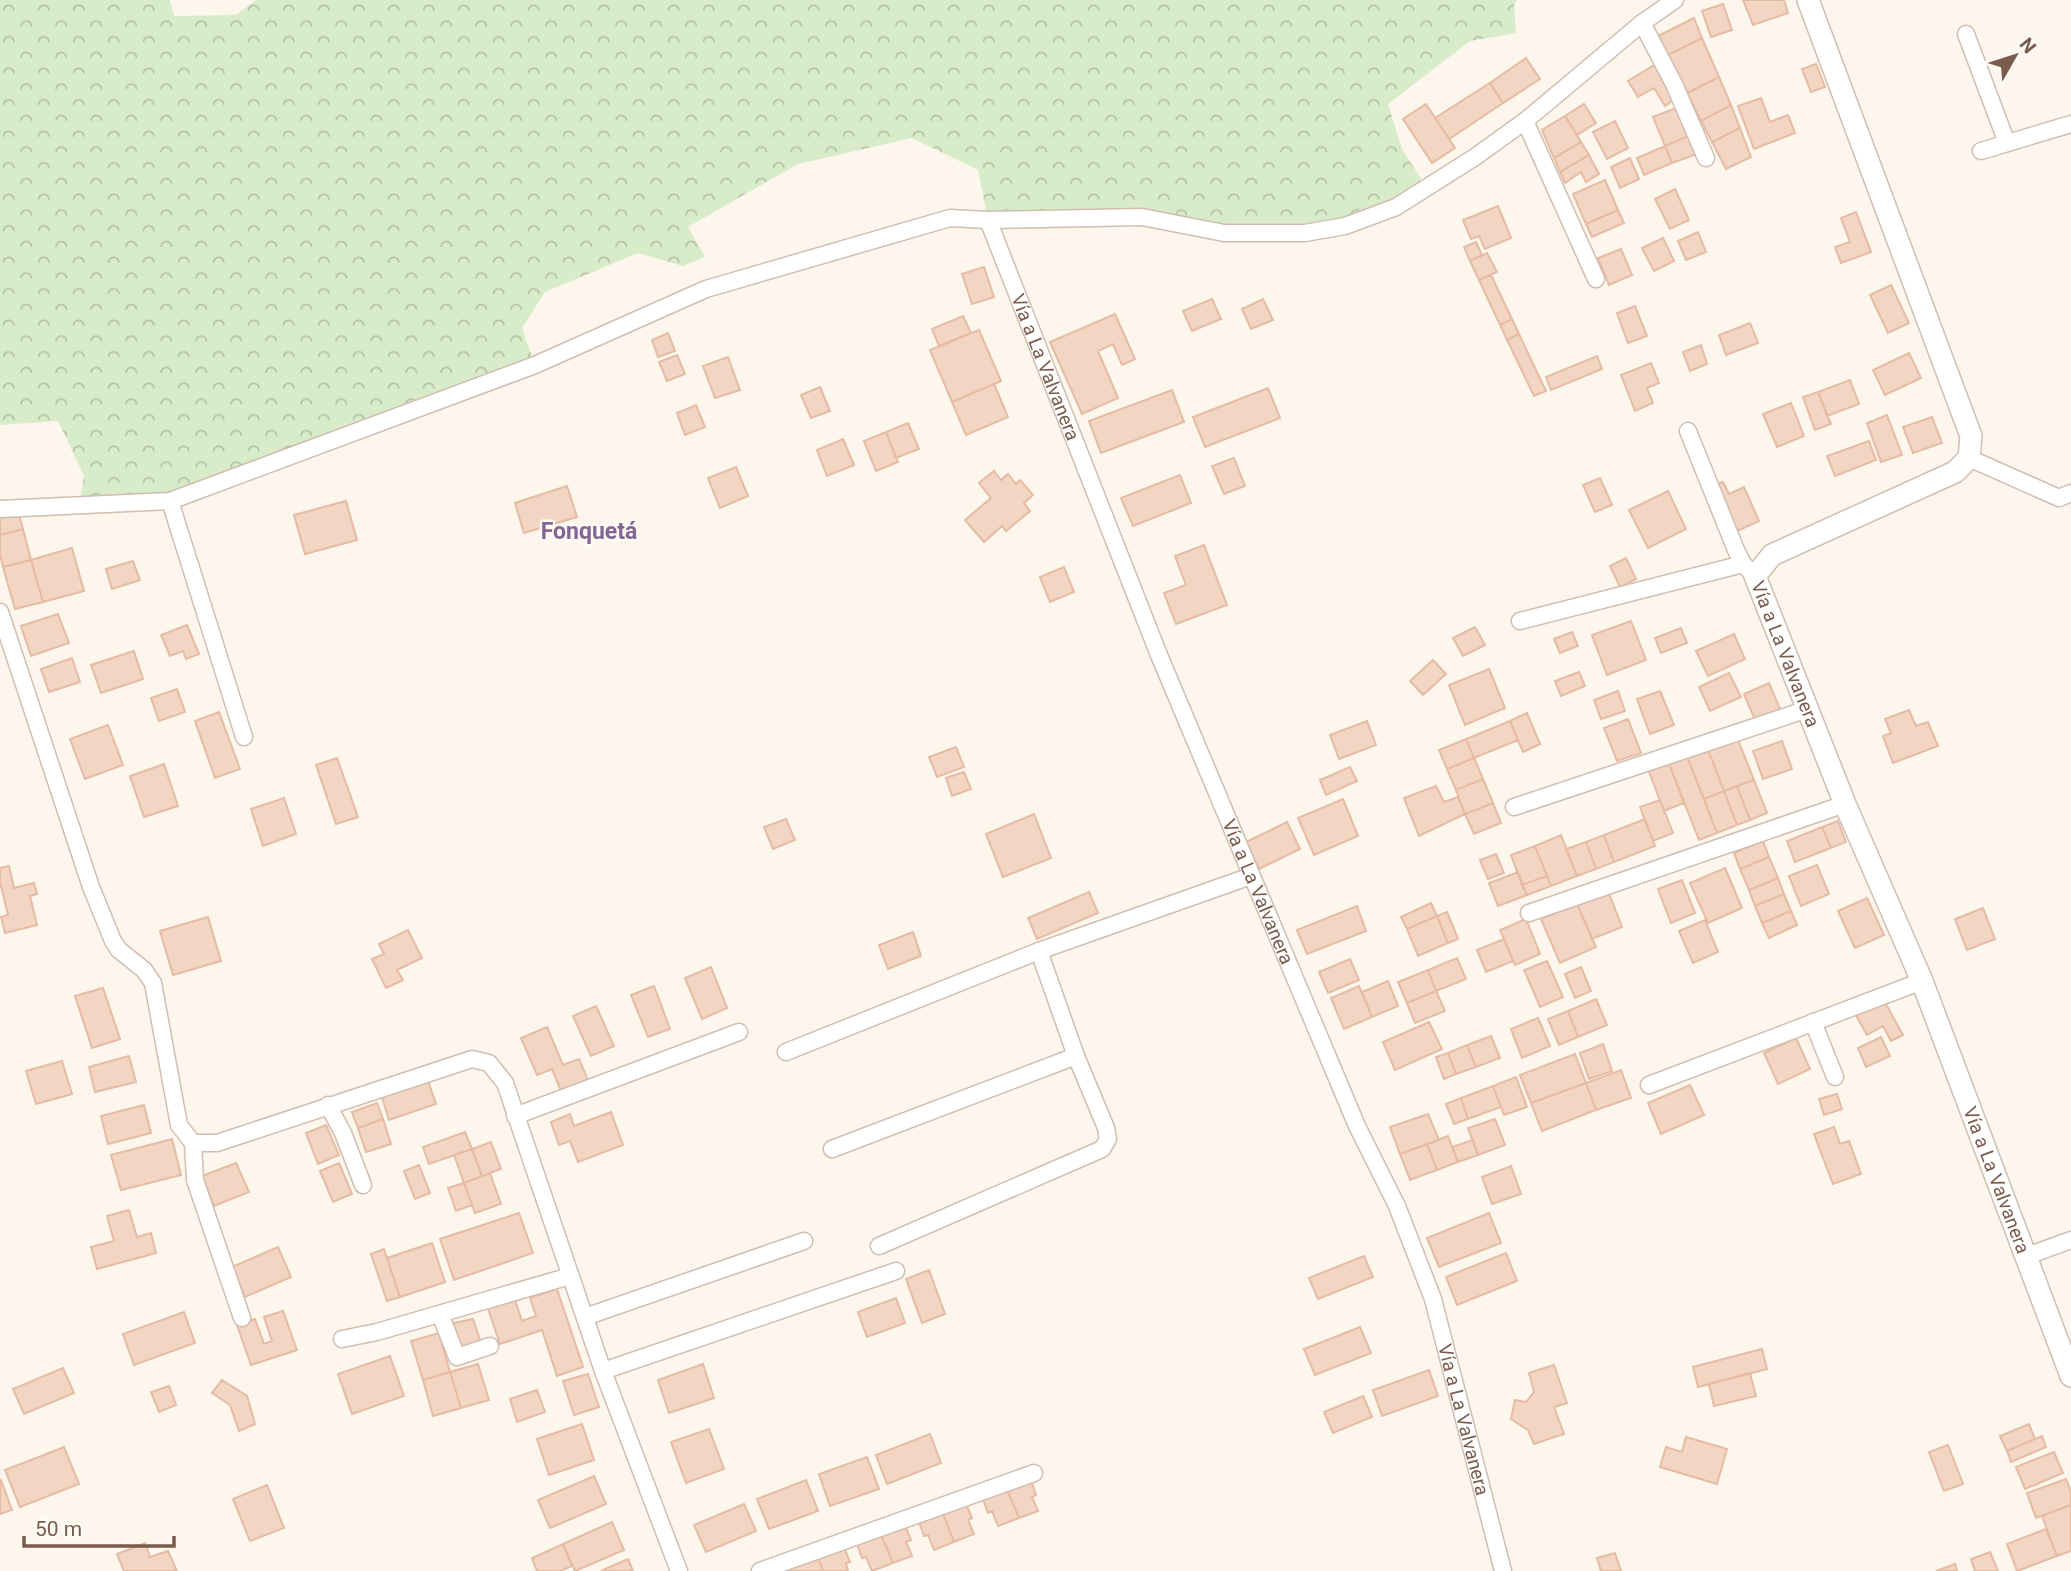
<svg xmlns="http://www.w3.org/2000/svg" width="2071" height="1571" viewBox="0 0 2071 1571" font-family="Roboto,sans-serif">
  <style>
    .forest { fill: url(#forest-crowns) }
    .building { fill: #f3d5c3; stroke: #e6bba3; stroke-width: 2 }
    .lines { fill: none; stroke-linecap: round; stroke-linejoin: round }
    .minor-casing { stroke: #d1beb0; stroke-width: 19 }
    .tertiary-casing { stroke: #d1beb0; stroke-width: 24 }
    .minor { stroke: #fff; stroke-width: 16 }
    .tertiary { stroke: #fff; stroke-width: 21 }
    .labels { text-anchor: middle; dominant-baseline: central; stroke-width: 5; stroke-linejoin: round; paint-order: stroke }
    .street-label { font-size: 19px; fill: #7a5c4d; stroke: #fffaf3 }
    .quarter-label { font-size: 23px; font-weight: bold; fill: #846695; stroke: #fffaf3 }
  </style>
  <defs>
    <pattern id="forest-crowns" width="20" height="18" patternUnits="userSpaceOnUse" patternTransform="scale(1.75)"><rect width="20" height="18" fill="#d8ecc9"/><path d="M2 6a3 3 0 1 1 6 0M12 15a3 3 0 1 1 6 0" fill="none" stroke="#b4c2a5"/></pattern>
  </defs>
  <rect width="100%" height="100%" fill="#fdf6ec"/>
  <!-- forest -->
  <path class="forest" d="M0,0h170l4,16 62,-1 20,-15h1261l-3,5 2,28 -46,8 -82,63 14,45 25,39 -82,38 -121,7 -82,-16 -154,3 -10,-50 -66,-32 -114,26 -110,63 17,30 -22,9 -45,-13 -93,39 -23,36 13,37 -365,136 -91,4 5,-29 -26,-55 -58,4z"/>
  <!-- building -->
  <path class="building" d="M1743,0h41l4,13 -35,12z
    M1723,4l9,26 -21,7 -9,-26z
    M1694,18l8,20 -34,17 -10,-19z
    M1702,38l17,39 -32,16 -19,-38z
    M1526,58l14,21 -37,24 -13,-20z
    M1656,64l20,34 -11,8 -11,-18 -16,9 -10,-16z
    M1816,64l9,23 -14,5 -9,-23z
    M1719,77l12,28 -30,16 -14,-28z
    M1490,83l13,20 -54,36 -14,-21z
    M1761,98l9,24 18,-7 7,18 -41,16 -16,-43z
    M1426,104l29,44 -23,15 -29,-44z
    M1584,104l12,19 -19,12 -12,-19z
    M1731,105l9,23 -28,14 -11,-21z
    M1678,107l11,29 -24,10 -12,-29z
    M1565,116l16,26 -27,16 -12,-28z
    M1615,121l13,27 -21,11 -14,-27z
    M1740,128l11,29 -25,12 -14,-27z
    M1689,136l8,18 -25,9 -7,-17z
    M1581,142l8,13 -29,17 -6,-14z
    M1665,146l7,17 -28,12 -7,-17z
    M1589,155l10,19 -13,8 -5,-10 -16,11 -5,-11z
    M1630,158l9,21 -19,9 -9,-21z
    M1605,180l13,30 -32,14 -13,-30z
    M1675,189l14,31 -19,9 -15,-30z
    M1498,206l13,32 -26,11 -6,-13 -8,3 -8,-19z
    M1618,210l6,13 -32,14 -6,-13z
    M1856,212l15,40 -30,11 -6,-16 15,-5 -9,-24z
    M1698,232l8,20 -20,8 -8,-19z
    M1663,238l11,23 -20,10 -12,-23z
    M1476,242l6,13 -12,6 -6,-14z
    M1621,249l11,26 -23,10 -11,-27z
    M1487,253l10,19 -18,8 -9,-19z
    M984,267l10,30 -22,7 -10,-30z
    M1491,275l21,44 -12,6 -21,-45z
    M1891,285l18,38 -21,10 -18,-38z
    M1212,299l9,20 -29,12 -9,-20z
    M1263,299l10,21 -22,9 -9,-20z
    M1635,306l12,30 -19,7 -11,-30z
    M1115,314l20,45 -13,6 -9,-21 -15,7 20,47 -36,16 -32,-72z
    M963,316l8,17 -32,13 -7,-17z
    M1512,319l7,15 -12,6 -7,-15z
    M1750,323l8,20 -32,12 -7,-20z
    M979,330l22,51 -49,21 -22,-52z
    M668,333l7,18 -17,6 -6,-17z
    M1519,334l27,57 -12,5 -27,-56z
    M1701,345l6,19 -17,7 -7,-19z
    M1909,353l12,25 -36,17 -12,-25z
    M677,355l8,19 -18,7 -8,-19z
    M1597,356l5,13 -51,21 -5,-13z
    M728,357l12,33 -25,8 -12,-32z
    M1651,363l8,20 -12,5 6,15 -18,8 -14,-36z
    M1850,380l9,24 -32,12 -9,-24z
    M994,384l14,33 -42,18 -14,-33z
    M820,387l10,24 -19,7 -10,-23z
    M1268,388l12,30 -75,29 -12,-30z
    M1172,390l12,32 -83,31 -12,-32z
    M1818,392l13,32 -16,6 -12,-33z
    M1791,403l13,33 -27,11 -14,-33z
    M696,405l9,22 -20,8 -8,-22z
    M1887,415l15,40 -21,7 -14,-39z
    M1932,417l10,26 -29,10 -10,-26z
    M908,423l11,26 -23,9 -10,-26z
    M886,432l12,30 -22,9 -12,-30z
    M843,439l11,26 -27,11 -10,-26z
    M1869,441l7,19 -41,16 -8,-20z
    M1234,458l11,28 -21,8 -12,-28z
    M736,467l12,29 -28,12 -12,-30z
    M994,471l7,9 7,-6 8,10 4,-4 13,15 -9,8 6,8 -24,20 -4,-5 -18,16 -19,-22 26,-22 -12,-15z
    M1180,475l11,28 -58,23 -12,-28z
    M1600,478l12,27 -17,7 -12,-27z
    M1723,482l6,12 15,-7 15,34 -26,12 -20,-47z
    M567,486l10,31 -53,16 -9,-30z
    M1668,491l18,38 -38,19 -19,-38z
    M346,501l11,39 -52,14 -11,-39z
    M18,511l5,18 -23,6v-19z
    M23,529l8,31 -28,7 -3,-12v-20z
    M1204,545l23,60 -51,19 -12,-31 22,-8 -11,-29z
    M72,548l12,43 -41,11 -12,-42z
    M1626,558l10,21 -16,8 -10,-21z
    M31,560l12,42 -28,7 -12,-42z
    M133,561l7,19 -28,9 -6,-20z
    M1064,567l10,25 -24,10 -10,-25z
    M58,614l11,29 -38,13 -10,-30z
    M1631,621l15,39 -39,15 -15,-40z
    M187,625l12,29 -13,5 -3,-8 -13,5 -9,-21z
    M1475,627l10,18 -22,11 -10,-18z
    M1681,628l6,15 -26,10 -6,-15z
    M1572,632l6,14 -18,7 -6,-14z
    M1734,634l11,25 -37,17 -12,-25z
    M134,651l9,28 -42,14 -10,-28z
    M72,658l8,24 -31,10 -8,-23z
    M1433,660l13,14 -23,21 -13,-14z
    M1489,669l16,39 -40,17 -16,-40z
    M1579,672l6,14 -24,10 -6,-15z
    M1729,673l12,24 -31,14 -11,-24z
    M1769,683l11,26 -25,11 -11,-26z
    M177,689l8,23 -26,9 -8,-23z
    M1618,691l7,20 -24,8 -7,-19z
    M1660,691l14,34 -24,9 -13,-35z
    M1909,710l7,16 12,-4 10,24 -45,17 -10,-27 8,-3 -6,-14z
    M219,712l21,57 -25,9 -20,-57z
    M1527,713l13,31 -17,8 -13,-31z
    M1628,719l13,34 -24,8 -13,-33z
    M1367,721l9,24 -37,14 -9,-24z
    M1510,721l8,19 -44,18 -8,-19z
    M108,725l15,40 -38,14 -15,-40z
    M1736,735l18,45 -30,11 -17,-44z
    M1466,739l8,19 -27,11 -8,-19z
    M1782,741l10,28 -29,10 -10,-28z
    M956,747l8,20 -27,10 -8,-20z
    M1707,747l17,44 -20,8 -18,-45z
    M1686,754l31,79 -18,7 -31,-79z
    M337,758l21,59 -22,7 -20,-59z
    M1474,758l9,21 -27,11 -9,-21z
    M1668,761l16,42 -20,8 -16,-42z
    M164,764l14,42 -34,11 -14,-41z
    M1350,767l7,14 -31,14 -6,-15z
    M964,772l7,17 -19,7 -6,-18z
    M1483,779l10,24 -28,11 -9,-24z
    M1754,780l13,33 -17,7 -13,-34z
    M1436,786l8,16 14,-5 7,17 -46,22 -15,-38z
    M1737,786l13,34 -13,5 -13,-34z
    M1724,791l13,34 -20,8 -13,-34z
    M284,798l12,36 -33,12 -12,-37z
    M1343,799l15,37 -44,19 -16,-37z
    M1660,800l13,33 -20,8 -13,-34z
    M1493,803l8,20 -27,11 -9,-20z
    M1034,814l17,44 -48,19 -17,-43z
    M786,819l9,21 -22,9 -9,-22z
    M1645,819l10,27 -41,16 -10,-27z
    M1838,821l8,21 -15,6 -9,-21z
    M1287,822l13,27 -41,20 -13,-27z
    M1822,827l9,21 -36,14 -8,-21z
    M1561,835l16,41 -26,10 -16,-40z
    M1604,835l10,27 -18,7 -10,-27z
    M1763,841l6,16 -29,12 -6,-16z
    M1586,842l10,27 -19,7 -11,-27z
    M1535,846l12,30 -25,9 -11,-30z
    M1496,854l8,19 -16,6 -8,-19z
    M1769,857l9,21 -29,12 -9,-21z
    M1817,865l12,29 -28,12 -12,-30z
    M9,866l5,22 20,-5 3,11 -7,2 7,29 -32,8 -4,-16 7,-2 -8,-33v-14z
    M1725,868l17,40 -34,15 -18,-40z
    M1518,872l9,23 -29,11 -9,-23z
    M1547,876l4,10 -24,9 -5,-10z
    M1778,878l6,16 -29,12 -6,-16z
    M1682,880l13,33 -24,10 -13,-34z
    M1608,891l14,36 -30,12 -15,-35z
    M1089,892l9,21 -61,26 -9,-21z
    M1784,894l7,17 -29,12 -7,-17z
    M1867,898l17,37 -29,13 -17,-37z
    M1431,903l6,13 -30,13 -6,-12z
    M1577,904l19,43 -36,16 -19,-44z
    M1357,906l9,25 -59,23 -10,-24z
    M1983,908l12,31 -28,11 -12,-31z
    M1791,911l6,14 -28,13 -7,-15z
    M1447,912l11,27 -10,4 -11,-27z
    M1437,916l11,27 -30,13 -11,-27z
    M208,917l13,44 -48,14 -13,-44z
    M1526,919l14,35 -25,11 -15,-35z
    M1705,920l13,32 -25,11 -14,-32z
    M408,930l14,28 -25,12 6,10 -17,8 -14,-29 12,-5 -5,-10z
    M913,932l8,24 -33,13 -9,-24z
    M1504,939l9,22 -27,11 -9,-22z
    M1457,958l9,21 -30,12 -8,-21z
    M1350,959l9,21 -31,13 -9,-21z
    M1547,961l16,36 -23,10 -16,-37z
    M711,967l16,41 -25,11 -17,-41z
    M1581,967l10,24 -16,7 -10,-24z
    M1428,970l8,21 -29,12 -9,-21z
    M1388,981l10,25 -26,11 -10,-25z
    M654,986l16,43 -22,8 -17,-42z
    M1359,986l13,31 -28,12 -13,-31z
    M103,988l17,51 -28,9 -17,-52z
    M1436,991l9,20 -30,12 -8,-20z
    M1882,997l21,38 -12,6 -8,-15 -16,9 -13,-23z
    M1596,999l11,26 -29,12 -10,-26z
    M596,1006l18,40 -23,10 -18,-40z
    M1568,1011l10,26 -19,8 -11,-26z
    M1538,1018l12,28 -28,12 -11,-29z
    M1429,1022l13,27 -47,21 -12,-28z
    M547,1027l16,38 16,-6 9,21 -27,11 -9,-22 -15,6 -16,-37z
    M1491,1036l9,22 -24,9 -9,-22z
    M1881,1037l9,19 -24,11 -8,-19z
    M1796,1038l14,31 -32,15 -14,-31z
    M1603,1044l9,27 -23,8 -9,-26z
    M1467,1045l9,22 -20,7 -8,-21z
    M1448,1053l8,21 -12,5 -8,-22z
    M1575,1054l11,29 -55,20 -11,-28z
    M129,1056l7,26 -41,10 -6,-25z
    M62,1061l10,33 -36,10 -10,-33z
    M1621,1070l10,28 -35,12 -10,-27z
    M1516,1077l11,30 -23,8 -11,-29z
    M427,1078l9,26 -47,16 -8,-26z
    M1586,1083l10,27 -54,21 -11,-28z
    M1690,1085l14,30 -43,19 -13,-31z
    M1493,1086l8,21 -33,12 -7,-21z
    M1837,1094l5,15 -18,6 -5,-16z
    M1461,1098l7,21 -14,5 -8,-20z
    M377,1103l6,16 -25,9 -6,-16z
    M144,1105l7,28 -43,11 -7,-28z
    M611,1112l12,33 -45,17 -8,-21 -11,4 -8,-23 19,-8 4,12z
    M1428,1114l11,26 -39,14 -10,-27z
    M383,1119l8,25 -25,8 -8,-24z
    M1495,1119l10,26 -27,10 -10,-27z
    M326,1125l13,30 -21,9 -12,-31z
    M1834,1127l6,17 9,-3 12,33 -28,10 -19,-50z
    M465,1132l7,17 -43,15 -6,-17z
    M1448,1136l10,26 -21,8 -10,-26z
    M172,1139l9,36 -60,15 -10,-35z
    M1473,1140l5,15 -20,7 -6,-15z
    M491,1142l10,27 -19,7 -10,-27z
    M1427,1144l10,26 -27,10 -10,-26z
    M472,1149l10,27 -18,7 -10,-28z
    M236,1163l13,29 -35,14 -12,-30z
    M339,1163l13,31 -19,8 -13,-31z
    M419,1165l11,28 -15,6 -11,-28z
    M1511,1166l10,28 -29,10 -10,-27z
    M490,1173l11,31 -26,9 -11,-30z
    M464,1183l8,22 -16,6 -8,-23z
    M129,1210l8,27 14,-4 5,20 -59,16 -6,-22 23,-6 -7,-25z
    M519,1213l14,40 -79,27 -14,-41z
    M1489,1213l12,30 -62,24 -12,-29z
    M432,1243l13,39 -45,15 -13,-39z
    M278,1247l13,30 -46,20 -13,-30z
    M384,1249l16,48 -13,4 -16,-47z
    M1506,1253l11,28 -60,24 -11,-28z
    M1364,1256l9,21 -55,22 -9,-21z
    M929,1270l16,44 -23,9 -16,-44z
    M557,1289l26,78 -26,9 -15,-46 -42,14 -13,-38 27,-9 8,24 14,-5 -6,-18z
    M896,1298l9,25 -38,14 -9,-25z
    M283,1311l14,39 -46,15 -14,-40 18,-6 9,25 8,-3 -8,-24z
    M184,1312l11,31 -61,22 -11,-31z
    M473,1319l9,27 -23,7 -10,-29z
    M1360,1327l11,26 -56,22 -11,-26z
    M439,1333l11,39 -27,8 -12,-39z
    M1762,1349l5,20 -69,18 -5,-20z
    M390,1356l14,40 -52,18 -14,-40z
    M478,1364l11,36 -28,8 -11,-36z
    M703,1364l11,34 -45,15 -11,-33z
    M1554,1365l13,38 -13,4 10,27 -30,10 -6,-14 -17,-11 4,-19 11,2 8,-10 -5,-19z
    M63,1368l11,25 -50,21 -11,-25z
    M1429,1370l9,26 -56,20 -9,-26z
    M450,1372l11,36 -28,8 -10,-36z
    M1750,1373l6,23 -42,10 -5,-22z
    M588,1374l11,33 -25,8 -11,-34z
    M222,1380l25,16 8,28 -16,7 -9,-26 -18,-12z
    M169,1386l7,19 -17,7 -8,-20z
    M537,1390l8,22 -28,10 -7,-23z
    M1363,1396l9,21 -39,16 -9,-21z
    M582,1424l12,36 -45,15 -12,-36z
    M2029,1424l6,15 -28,12 -7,-15z
    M709,1429l15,40 -38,14 -15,-41z
    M930,1434l11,29 -54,21 -11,-29z
    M2042,1436l4,11 -35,15 -4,-11z
    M1686,1437l41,12 -10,35 -57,-17 6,-20 16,5z
    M1948,1445l15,39 -19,7 -15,-39z
    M64,1447l15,37 -59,23 -15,-37z
    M2054,1452l9,21 -38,16 -9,-22z
    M867,1457l12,32 -49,17 -11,-32z
    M594,1476l12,28 -56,24 -12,-28z
    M2066,1479l5,13v13l-35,13 -9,-25z
    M1,1480l11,30 -12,4v-33z
    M806,1480l12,31 -49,18 -12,-30z
    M1031,1480l5,15 -4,2 6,14 -19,7 -14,-33z
    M267,1485l17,43 -34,13 -17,-42z
    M1005,1485l14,33 -21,8 -6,-15 -4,2 -5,-14z
    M744,1504l12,27 -50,21 -12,-27z
    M966,1504l6,14 -4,2 6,14 -20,8 -13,-34z
    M2071,1505v46l-14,5 -15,-40z
    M941,1508l13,34 -20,8 -6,-15 -4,1 -5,-14z
    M612,1522l12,28 -49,21 -12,-27z
    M905,1525l6,15 -5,2 6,14 -19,7 -14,-33z
    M2046,1529l11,27 -40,15 -10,-27z
    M879,1530l14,33 -21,8 -6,-14 -4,1 -5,-14z
    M145,1543l5,14 18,-6 9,20h-53l-7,-17z
    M563,1544l9,22 -12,5h-23l-5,-13z
    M844,1547l6,15 -4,1 2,8h-25l-7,-19z
    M816,1552l7,19h-34l-1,-3z
    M1990,1552l8,19h-23l-4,-12z
    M1615,1553l6,18h-20l-4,-13z
    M628,1559l5,12h-32z
    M1955,1564l2,7h-21z"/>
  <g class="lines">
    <defs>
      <g id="minor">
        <path d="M1642,23l32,61 32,74"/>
        <path d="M1966,34l41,109"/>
        <path d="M1525,121l71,158"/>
        <path d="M1981,151l90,-27"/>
        <path id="s1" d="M988,220l171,435 198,471 40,80 36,93 70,272"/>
        <path d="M1688,431l48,119 7,14 8,8"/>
        <path d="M1969,458l90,40 12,-5"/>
        <path d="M170,501l74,236"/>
        <path d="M0,509l170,-8 365,-136 171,-76 244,-71 38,2 154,-3 82,16h81l40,-7 51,-19 79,-50 50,-36 117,-98 33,-23"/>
        <path d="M0,612l91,275 22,54 6,9 25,20 9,13 26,142 14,18h24l255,-84 17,4 16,20 98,288 76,200"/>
        <path d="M1520,621l223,-57"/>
        <path d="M1514,807l294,-98"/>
        <path d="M1529,913l316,-109"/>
        <path d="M1813,1022l22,55"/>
        <path d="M786,1052l253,-101 212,-75"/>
        <path d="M1649,1085l273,-104"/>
        <path d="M328,1105l15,28 20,52"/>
        <path d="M515,1116l224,-84"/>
        <path d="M193,1143l2,37 47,138"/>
        <path d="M832,1149l244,-93"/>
        <path d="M879,1246l223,-97 6,-10 -2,-11 -30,-72 -37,-105"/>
        <path d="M2027,1256l44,-16"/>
        <path d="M440,1314l17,43 33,-11"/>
        <path d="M585,1317l219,-76"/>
        <path d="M342,1339l35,-7 193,-56"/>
        <path d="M603,1371l293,-100"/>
        <path d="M760,1571l274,-98"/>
      </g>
      <g id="tertiary">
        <path id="s2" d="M1808,0l163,436 -2,22 -14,14 -183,83 -17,21 90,228 77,177 149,395"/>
      </g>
    </defs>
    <!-- minor casing -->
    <use href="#minor" class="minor-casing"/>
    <!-- tertiary casing -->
    <use href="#tertiary" class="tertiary-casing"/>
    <!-- minor -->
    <use href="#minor" class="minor"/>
    <!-- tertiary -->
    <use href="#tertiary" class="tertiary"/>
  </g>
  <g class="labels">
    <!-- street labels -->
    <g class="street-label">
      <text stroke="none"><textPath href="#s1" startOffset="158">Vía a La Valvanera</textPath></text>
      <text stroke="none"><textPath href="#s2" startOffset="819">Vía a La Valvanera</textPath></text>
      <text stroke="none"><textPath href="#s1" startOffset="724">Vía a La Valvanera</textPath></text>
      <text stroke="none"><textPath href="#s2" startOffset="1386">Vía a La Valvanera</textPath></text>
      <text stroke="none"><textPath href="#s1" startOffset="1292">Vía a La Valvanera</textPath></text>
    </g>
    <!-- quarter labels -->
    <g class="quarter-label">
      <text x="589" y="531">Fonquetá</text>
    </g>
  </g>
  <!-- north arrow -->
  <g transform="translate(2015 56) rotate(51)" stroke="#fffaf3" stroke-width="5" paint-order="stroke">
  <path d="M0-5L12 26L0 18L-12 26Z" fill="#7a5c4d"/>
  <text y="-10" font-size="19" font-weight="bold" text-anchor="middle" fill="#7a5c4d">N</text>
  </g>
  <!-- scale -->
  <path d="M24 1536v10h150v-10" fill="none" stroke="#7a5c4d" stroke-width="3.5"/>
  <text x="35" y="1536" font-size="21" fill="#7a5c4d" stroke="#fffaf3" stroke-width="5" paint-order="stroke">50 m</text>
</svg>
